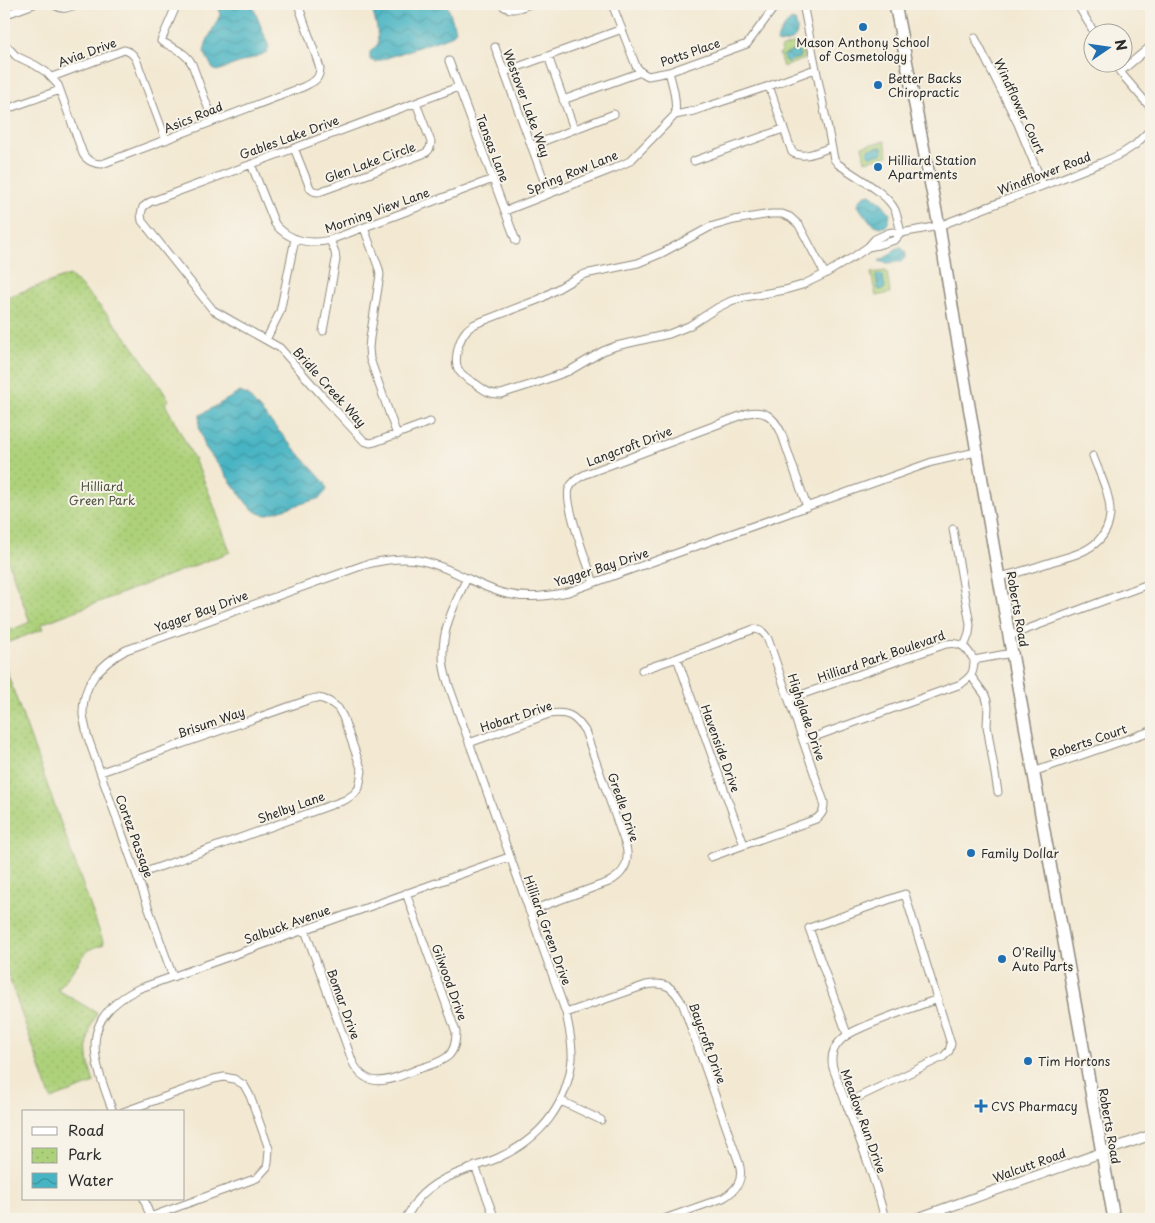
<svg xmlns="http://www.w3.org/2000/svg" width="1155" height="1223" viewBox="0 0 1155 1223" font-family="'Playpen Sans',sans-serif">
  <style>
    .park { fill: url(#park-dots); stroke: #6c7e52 }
    .pitch { fill: #add17a; stroke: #6c7e52 }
    .water { fill: url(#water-waves); stroke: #397077 }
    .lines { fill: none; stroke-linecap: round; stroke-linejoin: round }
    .minor-casing { stroke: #8f8a7f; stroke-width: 9 }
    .tertiary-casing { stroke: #8f8a7f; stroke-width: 11 }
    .primary-casing { stroke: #8f8a7f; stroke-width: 14 }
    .minor { stroke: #fff; stroke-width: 7 }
    .tertiary { stroke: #fff; stroke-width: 9 }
    .primary { stroke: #fff; stroke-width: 11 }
    .poi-dot { fill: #1f6fb2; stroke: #f7f3e8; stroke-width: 2 }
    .labels { text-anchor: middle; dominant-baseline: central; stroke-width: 4; stroke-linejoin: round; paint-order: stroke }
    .poi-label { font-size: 12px; fill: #2b2b2b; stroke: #f7f3e8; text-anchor: start }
    .street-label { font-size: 12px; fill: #2b2b2b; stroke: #f7f3e8 }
    .park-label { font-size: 12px; fill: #4c543f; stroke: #f7f3e8 }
  </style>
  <defs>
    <pattern id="park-dots" width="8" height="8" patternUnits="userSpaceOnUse" patternTransform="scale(1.25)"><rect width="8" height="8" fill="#add17a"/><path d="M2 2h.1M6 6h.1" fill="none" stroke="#95b46a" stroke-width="1.8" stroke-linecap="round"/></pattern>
    <pattern id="water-waves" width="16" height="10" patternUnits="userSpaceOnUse" patternTransform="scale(1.25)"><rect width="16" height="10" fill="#47b4c3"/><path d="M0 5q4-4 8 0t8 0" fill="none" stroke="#3b939f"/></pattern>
  </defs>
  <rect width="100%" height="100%" fill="#f7f3e8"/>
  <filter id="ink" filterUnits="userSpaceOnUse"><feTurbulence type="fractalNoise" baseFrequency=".02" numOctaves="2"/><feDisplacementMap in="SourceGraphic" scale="10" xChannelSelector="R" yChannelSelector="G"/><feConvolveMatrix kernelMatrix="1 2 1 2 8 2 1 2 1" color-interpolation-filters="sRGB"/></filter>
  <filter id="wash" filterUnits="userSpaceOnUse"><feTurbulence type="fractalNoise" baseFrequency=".0096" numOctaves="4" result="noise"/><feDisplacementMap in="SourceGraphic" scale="20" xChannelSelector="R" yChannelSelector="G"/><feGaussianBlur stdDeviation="1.12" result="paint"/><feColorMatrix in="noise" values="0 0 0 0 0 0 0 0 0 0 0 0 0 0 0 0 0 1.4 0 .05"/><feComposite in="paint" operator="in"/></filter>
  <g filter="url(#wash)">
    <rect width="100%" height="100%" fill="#f3e9d3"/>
    <!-- park -->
    <path class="park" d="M70,275c18,18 36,37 52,57 17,22 32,45 47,68l-4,4c13,24 26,47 37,72 11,25 19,50 28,76l-189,72 2,5 -39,15v-11l26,-11 -26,-72v-252z
      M4,664l100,280 -16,6 -30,40 39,23c-13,23 -11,46 -3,70l-43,16 -47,-136z"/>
    <!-- pitch -->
    <path class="pitch" d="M795,43l1,3 4,-1 5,14 -22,8 -4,-13 2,-2 -1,-4z
      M885,141l3,15 -23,5 -3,-15z
      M885,271l2,1 3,21 -14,3 -5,-23z"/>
    <!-- water -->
    <path class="water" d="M219,4h33l17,43 -3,6 -49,18 -4,-2 -9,-17 2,-9 14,-28z
      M371,4h76l9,27 -5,5 -76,26 -5,-2v-8l8,-8 -1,-16z
      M791,20l4,1c6,16 -2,21 -16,23l-2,-3c2,-8 7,-15 14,-21z
      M796,50l2,1 2,5 -1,2 -12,4 -2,-1 -2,-5 1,-1z
      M880,147h2l1,5 -1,2 -12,2 -2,-1 -1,-4 2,-2z
      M870,194l13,10 7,10 -2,9 -3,4c-13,1 -20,-11 -27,-21 1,-7 5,-11 12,-12z
      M899,247h2c16,14 -12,19 -22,14l9,-5 6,-6z
      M881,274l2,2 2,11 -1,2 -4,1 -2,-1 -2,-12 1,-2z
      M240,392l7,3 78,88 2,7 -7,8 -55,17 -9,-3 -8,-7 -43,-58 -6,-20 1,-12z"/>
  </g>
  <g filter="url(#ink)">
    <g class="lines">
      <defs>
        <path id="minor" d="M53,4c10,7 14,4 25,0
          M177,4l-16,37c12,7 25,11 31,23l21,57
          M501,4c9,9 18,4 29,0
          M612,4l24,62 5,6
          M803,4l31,155 4,5c17,12 48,28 57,46 3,8 4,15 6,23
          M1077,4l17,28
          M4,15l30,-11
          M975,38l43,86 25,61
          M4,43l12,13 19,9 11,7 12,13 25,69c4,7 12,10 19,10l201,-77c11,-6 16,-6 17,-19l-22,-64
          M495,47l54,147
          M548,56l26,73
          M449,61l67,180
          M1114,62l6,10 31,36
          M504,72l118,-43
          M1120,72l31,-26
          M52,77l72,-27c6,1 9,4 12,9l30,81
          M769,86l23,66c12,8 27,-1 39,-5
          M563,100l78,-28 7,4 21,-4 78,-28 26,-35 7,-5
          M4,110l56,-20
          M675,115l19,-4 75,-25 46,-17
          M531,146l83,-32
          M294,148l16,40c2,3 5,4 9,4l104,-38c6,-2 8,-6 8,-12l-15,-39
          M694,161l89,-32
          M251,164l24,60c14,17 35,21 55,16l163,-61
          M505,211l110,-43 15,-7 45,-46c2,-15 -2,-29 -6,-43
          M364,228l15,41 1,6 -10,63 -1,10 1,11 27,76
          M868,247l10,-2 17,-5 6,-7
          M825,274l-26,-49 -9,-8 -8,-3h-11l-37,6 -24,7 -48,26 -24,10 -53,11 -9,4 -36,21 -65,25c-3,2 -7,4 -9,7 -7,8 -14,32 -6,41 4,5 11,9 16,12 8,6 14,11 25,10l35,-11 33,-12 34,-20 13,-5 53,-12 20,-8 28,-18 14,-7 14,-4 40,-7 17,-5 23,-11 30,-18 13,-9 7,-8 13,-6 5,-1 8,1 38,-7 162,-63 20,-9 14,-9 16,-16
          M323,331l13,-71 -1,-8 -5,-12
          M266,340l14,-28 15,-73
          M430,422l-55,20 -5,1 -6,-2 -39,-42 -45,-51 -48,-27 -19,-11 -71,-89 -1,-7 2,-7 7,-5 308,-115
          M953,529l17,95 -1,10 -5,13
          M998,577c18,-3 35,-9 53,-15 16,-5 36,-9 48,-22 7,-7 10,-15 11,-25 1,-20 -10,-40 -17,-59
          M594,583c-6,-18 -30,-79 -25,-94 3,-7 10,-12 17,-15l162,-61c17,-3 25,3 33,19l26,75
          M1009,636l142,-53
          M677,658l67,187
          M642,670l35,-12 77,-29c7,1 10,3 14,10l56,163c0,8 -1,12 -8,17l-105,38
          M971,676l14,19 2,6 1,6 -1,19 11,66
          M789,699l157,-55c16,-2 20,3 28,16l38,-7
          M803,741l158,-57c10,-8 13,-10 13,-24
          M469,743l80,-29c19,-3 26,2 36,17l41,115c4,17 -2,28 -17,36l-80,29
          M101,772l207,-72 8,-2 7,1 7,3 8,6 5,9 19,54 -3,17 -5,6 -9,6 -208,75
          M1033,772l118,-41
          M305,930l48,133c16,30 41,15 65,6 10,-3 21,-6 29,-12 8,-6 9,-16 9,-25l-50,-139
          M173,977l-86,-242c-1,-7 -3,-13 -4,-20 -1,-32 17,-50 43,-65l238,-85c41,-11 62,-7 100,12 14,6 28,14 43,17 21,5 40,2 61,-2l364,-130 44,-10
          M566,1013l80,-28c21,-4 28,3 37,20l56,158c5,17 -2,27 -16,35l-59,21
          M561,1101l40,19
          M846,1103l97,-46 6,-6 2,-7 -46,-150 -96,34 38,106
          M113,1112c-19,-52 -37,-92 25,-123l371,-132
          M123,1112l91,-33 10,-2 10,2 10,6 6,11 19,53 -1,13 -1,5 -10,11 -107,39
          M475,1166l20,53
          M144,1199l7,20
          M405,1219c4,-6 8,-13 12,-19 21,-25 53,-30 81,-42 42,-19 69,-52 74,-99 1,-15 -3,-31 -6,-46l-117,-327c-2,-6 -4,-12 -5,-19 -5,-33 9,-60 23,-89
          M885,1219c-13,-51 -34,-101 -52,-151 -3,-12 0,-20 8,-28 6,-6 13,-9 20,-12 25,-11 51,-20 77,-29"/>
        <path id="tertiary" d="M915,1219l236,-84"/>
        <path id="primary" d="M895,4l44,222 18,111 55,316 102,566"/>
      </defs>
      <!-- minor casing -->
      <use href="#minor" class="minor-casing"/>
      <!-- tertiary casing -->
      <use href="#tertiary" class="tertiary-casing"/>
      <!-- primary casing -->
      <use href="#primary" class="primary-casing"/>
      <!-- minor -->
      <use href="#minor" class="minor"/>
      <!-- tertiary -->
      <use href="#tertiary" class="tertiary"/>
      <!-- primary -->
      <use href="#primary" class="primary"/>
    </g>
  </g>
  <!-- markers -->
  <g class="poi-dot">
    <circle cx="863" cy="27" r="5"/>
    <circle cx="878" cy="85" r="5"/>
    <circle cx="878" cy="167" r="5"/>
    <circle cx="971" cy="853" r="5"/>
    <circle cx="1002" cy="959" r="5"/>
    <circle cx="1028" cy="1061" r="5"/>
    <path d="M978.5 1098.5h5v5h5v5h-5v5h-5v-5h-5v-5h5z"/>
  </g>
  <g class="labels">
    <!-- poi labels -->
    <g class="poi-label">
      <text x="863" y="42" text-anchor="middle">Mason Anthony School<tspan x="863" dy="14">of Cosmetology</tspan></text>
      <text x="888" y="78">Better Backs<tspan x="888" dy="14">Chiropractic</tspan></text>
      <text x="888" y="160">Hilliard Station<tspan x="888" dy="14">Apartments</tspan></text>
      <text x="981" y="853">Family Dollar</text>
      <text x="1012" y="952">O'Reilly<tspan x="1012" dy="14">Auto Parts</tspan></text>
      <text x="1038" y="1061">Tim Hortons</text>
      <text x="991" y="1106">CVS Pharmacy</text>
    </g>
    <!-- street labels -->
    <g class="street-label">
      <text transform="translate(87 52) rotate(-20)">Avia Drive</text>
      <text transform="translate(690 52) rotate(-19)">Potts Place</text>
      <text transform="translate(527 103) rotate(70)">Westover Lake Way</text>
      <text transform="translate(1020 106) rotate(65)">Windflower Court</text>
      <text transform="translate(193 117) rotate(-22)">Asics Road</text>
      <text transform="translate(289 137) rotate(-20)">Gables Lake Drive</text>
      <text transform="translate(493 148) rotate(69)">Tansas Lane</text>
      <text transform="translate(370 162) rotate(-20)">Glen Lake Circle</text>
      <text transform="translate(572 172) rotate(-22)">Spring Row Lane</text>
      <text transform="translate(1044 173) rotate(-21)">Windflower Road</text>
      <text transform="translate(377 210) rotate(-20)">Morning View Lane</text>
      <text transform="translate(330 387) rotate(48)">Bridle Creek Way</text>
      <text transform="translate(629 446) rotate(-21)">Langcroft Drive</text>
      <text transform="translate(601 567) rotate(-18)">Yagger Bay Drive</text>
      <text transform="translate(1018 609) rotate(80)">Roberts Road</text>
      <text transform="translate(201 611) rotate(-20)">Yagger Bay Drive</text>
      <text transform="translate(881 656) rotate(-19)">Hilliard Park Boulevard</text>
      <text transform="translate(516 716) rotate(-18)">Hobart Drive</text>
      <text transform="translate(807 717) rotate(71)">Highglade Drive</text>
      <text transform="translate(211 722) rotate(-19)">Brisum Way</text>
      <text transform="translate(1088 741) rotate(-19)">Roberts Court</text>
      <text transform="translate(721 748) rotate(70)">Havenside Drive</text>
      <text transform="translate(291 807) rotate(-20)">Shelby Lane</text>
      <text transform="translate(624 807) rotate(71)">Gredle Drive</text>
      <text transform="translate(135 836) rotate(70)">Cortez Passage</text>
      <text transform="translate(287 924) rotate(-20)">Salbuck Avenue</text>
      <text transform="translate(548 930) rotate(70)">Hilliard Green Drive</text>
      <text transform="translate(450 982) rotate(70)">Gilwood Drive</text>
      <text transform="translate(344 1004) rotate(70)">Bomar Drive</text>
      <text transform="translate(708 1043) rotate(70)">Baycroft Drive</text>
      <text transform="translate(864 1121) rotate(70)">Meadow Run Drive</text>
      <text transform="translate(1110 1126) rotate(80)">Roberts Road</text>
      <text transform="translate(1029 1165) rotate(-20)">Walcutt Road</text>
    </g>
    <!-- park labels -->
    <g class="park-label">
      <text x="102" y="486">Hilliard<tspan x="102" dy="14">Green Park</tspan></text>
    </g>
  </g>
  <!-- margin -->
  <rect width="1155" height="1223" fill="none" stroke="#f7f3e8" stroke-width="20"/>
  <!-- legend -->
  <rect x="22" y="1110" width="162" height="90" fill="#f7f3e8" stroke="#a5a39c"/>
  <rect x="32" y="1127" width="25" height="8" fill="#ffffff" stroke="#a5a39c"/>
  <text x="68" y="1136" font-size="15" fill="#2b2b2b">Road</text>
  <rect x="32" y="1148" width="25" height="15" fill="url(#park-dots)" stroke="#a5a39c"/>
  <text x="68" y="1160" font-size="15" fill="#2b2b2b">Park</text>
  <rect x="32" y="1173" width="25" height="15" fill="url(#water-waves)" stroke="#a5a39c"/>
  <text x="68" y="1186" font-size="15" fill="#2b2b2b">Water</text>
  <!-- north arrow -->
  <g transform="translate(1108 48) rotate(77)"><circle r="24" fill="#f7f3e8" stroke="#a5a39c"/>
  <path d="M0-4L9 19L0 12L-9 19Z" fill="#1f6fb2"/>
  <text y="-8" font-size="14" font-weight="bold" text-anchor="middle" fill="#2b2b2b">N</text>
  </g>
</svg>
